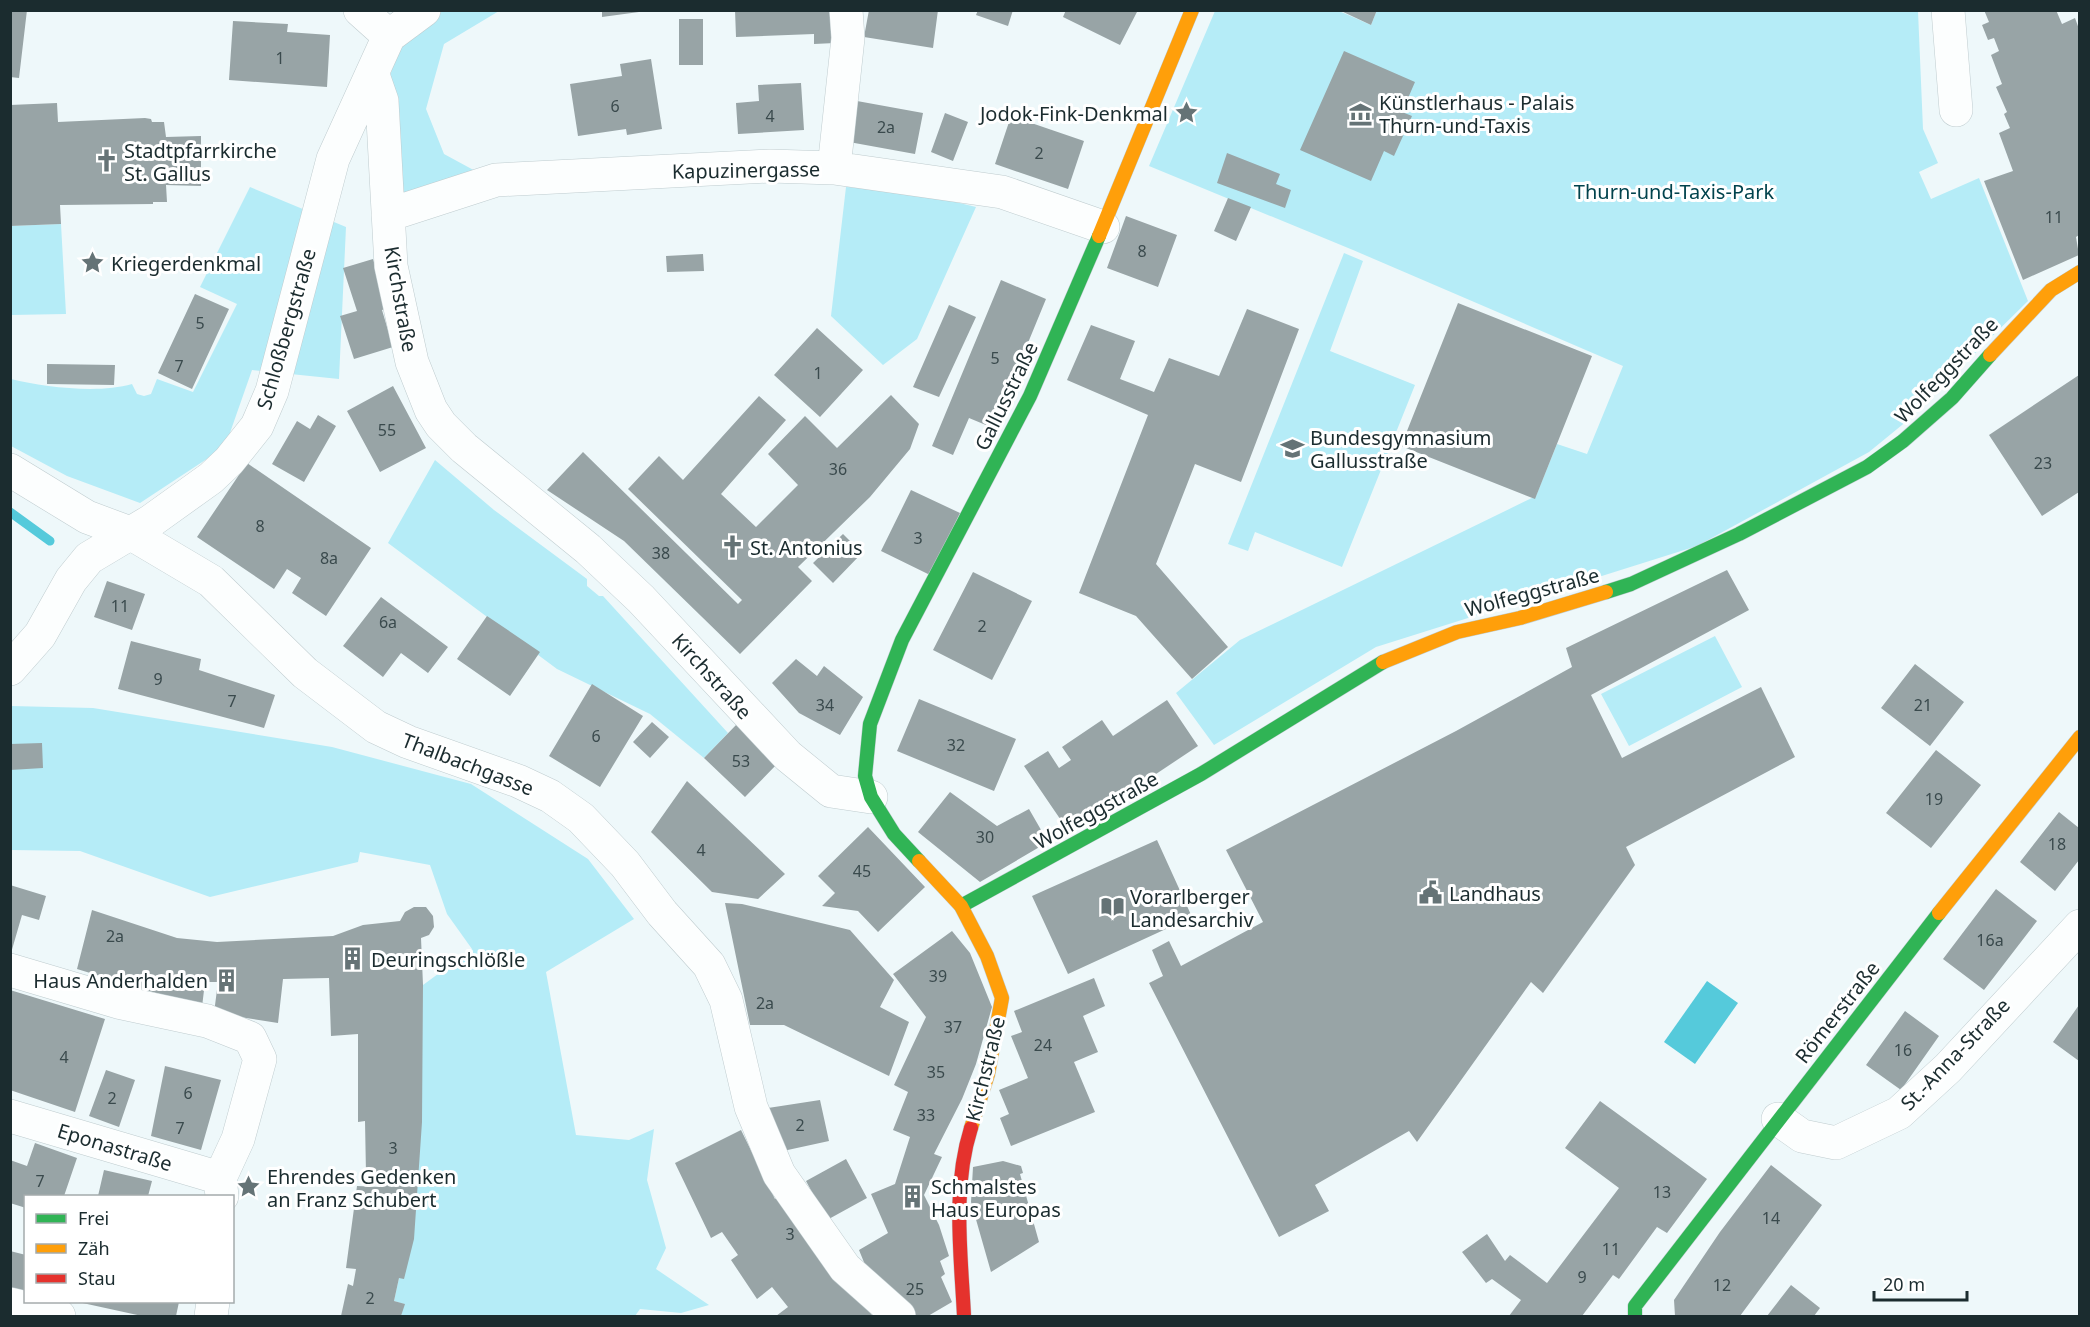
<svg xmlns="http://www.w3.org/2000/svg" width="2090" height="1327" viewBox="0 0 2090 1327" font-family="'Noto Sans',sans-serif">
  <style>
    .green { fill: #b5ecf7 }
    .water { fill: #55cadb }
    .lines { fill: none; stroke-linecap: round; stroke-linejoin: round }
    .stream { stroke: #55cadb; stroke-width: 9 }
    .building { fill: #98a4a6 }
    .street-casing { stroke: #bfcccf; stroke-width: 34 }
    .fast-casing { stroke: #bfcccf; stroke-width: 15 }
    .slow-casing { stroke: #bfcccf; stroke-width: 15 }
    .jam-casing { stroke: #bfcccf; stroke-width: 15 }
    .street { stroke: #fcfefe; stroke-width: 33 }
    .fast { stroke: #30b455; stroke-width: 14 }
    .slow { stroke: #ff9f0a; stroke-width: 14 }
    .jam { stroke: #e5322d; stroke-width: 14 }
    .labels { text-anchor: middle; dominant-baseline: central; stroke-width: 6; stroke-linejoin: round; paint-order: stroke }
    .number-label { font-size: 16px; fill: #3a4a4d }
    .poi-label { font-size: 20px; fill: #1b2c2f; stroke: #fff; text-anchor: start }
    .street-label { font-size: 20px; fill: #1b2c2f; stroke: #fff }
    .park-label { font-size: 20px; fill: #01434d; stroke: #fff }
  </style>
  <rect width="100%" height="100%" fill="#eef8fa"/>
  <!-- green -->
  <path class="green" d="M1377,10l541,1 5,118 15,34 -19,9 12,27 48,-21 49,123 -126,124 -33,27 -172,94 -321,101 -162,98 -38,-52 64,-53 296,-144 21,-52 30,10 36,-88 -270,-116 -204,-84 66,-155h124l32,14z
    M437,11h62l-55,33 -18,65 18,45 35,19 -83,25 -8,-115 12,-41z
    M250,187l96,40 -7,152 -87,-9 -27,77 -85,56 -73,-27 -56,-30v-67c33,8 87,15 121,5l5,10 7,2 7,-2 6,-15 36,13 44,-88 -37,-17z
    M846,187l60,3 70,17 -59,132 -34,26 -52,-49z
    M61,224l5,90 -55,1 -1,-89z
    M1344,253l19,8 -33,90 85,34 -73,182 -87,-35 -7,19 -20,-7z
    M435,460l59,50 93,69v7l12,10h4l125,137 -24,25 -54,-44 -93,-45 -169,-126z
    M1715,636l27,51 -113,59 -28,-52z
    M11,706l82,2 239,39 139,37 117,75 46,60 -88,53 30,163 53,5 25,-11 -7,51 19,68 -10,21 53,36 -28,8 -41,-4 -5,7h-234l3,-12 -10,-3 5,-23 24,-293 49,-36 -25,-35 -17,-49 -70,-13 -2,10 -148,35 -130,-46 -69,-1z"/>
  <!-- water -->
  <path class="water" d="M1707,981l31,22 -43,61 -31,-22z"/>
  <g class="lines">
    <!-- stream -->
    <path class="stream" d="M10,512l40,29"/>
  </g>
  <!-- building -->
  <path class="building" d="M10,10h17l-8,68 -9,-1z
    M602,10h37v2l-37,5z
    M735,10h99l1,33 -21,1v-10l-78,3z
    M869,10h69l-5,38 -69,-11z
    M978,10h35l-5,16 -32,-11z
    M1066,10h72l-18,35 -57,-28z
    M1339,10h38l-6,15z
    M1984,10h72l6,14 13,-6 4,11v206l-3,2 3,18 -56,25 -39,-99 29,-10 -14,-38 11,-5 -6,-14 3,-2 -11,-25 6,-3 -11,-29 8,-4 -5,-13 -6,2 -6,-15 7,-3z
    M679,19h24v46h-24z
    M233,21l55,3 -1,8 43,3 -3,52 -98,-7z
    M1344,51l71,31 -13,30 10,4 -18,40 -10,-5 -13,30 -71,-31z
    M651,59l11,70 -35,6 -1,-6 -48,7 -8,-52 52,-8 -2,-12z
    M801,83l3,47 -66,4 -2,-31 23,-2 -1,-16z
    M857,101l66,12 -8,41 -66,-12z
    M57,103l1,19 87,-4 6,1 1,3h12l2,15 35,-1v50l-35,-1 1,17h-14v2l-93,1 1,19 -51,2v-121z
    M945,113l23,9 -15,39 -22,-9z
    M1011,116l73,25 -16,48 -73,-25z
    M1227,153l53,21 -4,10 15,6 -6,18 -68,-25z
    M1228,198l23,9 -15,34 -22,-10z
    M1126,216l51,19 -19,52 -51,-19z
    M703,254l1,17 -37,1 -1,-16z
    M373,259l15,49 -6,2 11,37 -39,12 -14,-43 17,-5 -14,-43z
    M1001,280l45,19 -53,129 -24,-10 -16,37 -21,-9z
    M195,294l34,15 -37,80 -34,-16z
    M1458,303l134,53 -57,143 -134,-53z
    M949,305l27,12 -37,80 -26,-10z
    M1247,309l52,20 -58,153 -46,-18 -39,100 72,83 -36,32 -56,-63 -57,-23 69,-178 -81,-35 24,-55 44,16 -15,38 34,13 15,-34 50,18z
    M817,328l46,42 -43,47 -46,-42z
    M47,364l68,1 -1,20 -67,-1z
    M2079,375v117l-37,24 -53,-81z
    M393,386l33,62 -46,24 -33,-61z
    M891,395l28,29 -9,25 -40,48 -72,70 14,14 -72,73 -116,-113 -77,-51 36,-38 155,152 4,-4 -114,-111 31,-33 24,24 76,-84 27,24 -65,74 35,33 42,-42 -30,-31 37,-38 32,32z
    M318,415l18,11 -32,56 -32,-18 25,-43 13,8z
    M247,463l124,85 -45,68 -34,-23 9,-15 -14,-9 -13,20 -77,-52z
    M911,490l49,23 -30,62 -49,-24z
    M843,534l19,19 -29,30 -20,-20z
    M1727,570l22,40 -158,85 31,63 139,-71 34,70 -169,90 9,18 -92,128 -12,-11 -114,160 -8,-11 -94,54 14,26 -50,26 -130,-254 14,-7 -11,-26 17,-9 12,25 82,-44 -37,-72 230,-119 116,-64 -6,-19z
    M973,572l59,29 -40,79 -59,-30z
    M107,581l38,13 -13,36 -38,-13z
    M381,597l67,50 -20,26 -27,-20 -18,24 -40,-31z
    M487,616l53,36 -30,44 -53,-37z
    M131,641l70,18 -2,11 76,25 -11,33 -146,-39z
    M796,659l21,17 7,-10 39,31 -23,38 -41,-22 -27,-30z
    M1915,664l49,38 -34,44 -49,-38z
    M592,684l51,32 -43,71 -51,-31z
    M919,699l97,40 -22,52 -97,-40z
    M1167,700l31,46 -129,86 -45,-66 24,-15 11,17 12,-8 -9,-13 40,-27 11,16z
    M652,722l17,15 -19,21 -17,-16z
    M737,724l41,39 -33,34 -41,-39z
    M42,743l1,25 -33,2v-26z
    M1936,750l45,35 -50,63 -45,-35z
    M687,781l98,93 -27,25 -46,-7 -61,-60z
    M950,792l47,34 32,-17 19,33 -68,40 -62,-50z
    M2059,812l20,16v32l-24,31 -35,-29z
    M868,827l57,60 -47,45 -20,-21 -36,-5 13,-13 -17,-17z
    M1157,840l35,77 -124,57 -36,-78z
    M10,885l36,11 -7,24 -17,-5 -11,38z
    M1996,889l41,32 -53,69 -41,-31z
    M725,903l17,1 108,26 44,50 -14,27 29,15 -20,54 -105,-51h-34z
    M414,907h12l7,9 1,11 -5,8 -8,3 2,47 -1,137 -8,117 -10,40 -5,-1 -5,23 11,3 -4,12h-60l7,-32 5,2 3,-17 -10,-1 11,-82 23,1 1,-12 -15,-1 -1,-53 -7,1v-88l-27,2 -2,-58 -46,1 -5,44 -64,-10 4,-31h-13l-3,25 -125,-38 15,-59 85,28 40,4 116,-6 30,-11 37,-4 5,-9z
    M952,931l18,22 22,54 -16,57 -14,35 -28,55 8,3 -18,38 15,30 10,31 -9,5 5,13 -4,3 11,25 -24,14h-15l-43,-39 -11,-27 29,-17 -17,-39 24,-10 15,-47 -17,-7 15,-38 -14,-7 32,-68 -33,-43z
    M1094,978l11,28 -22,10 15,36 -24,10 21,50 -84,34 -11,-28 9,-4 -10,-24 29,-12 -17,-42 11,-4 -8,-21z
    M10,990l95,29 -30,93 -65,-22z
    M2079,1005v56l-26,-19z
    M1905,1011l34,25 -38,54 -35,-25z
    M165,1066l56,14 -20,70 -50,-14z
    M106,1070l29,10 -16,47 -30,-11z
    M820,1100l9,41 -46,10 -15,-43z
    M1600,1101l107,78 -40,54 -10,-6 -38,52 -6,-4 -31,41h-73l12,-16 -29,-21 -6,4 -24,-31 25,-18 18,27 5,-6 37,28 72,-95 -54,-40z
    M741,1130l34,69 4,-2 45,63 49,56h-97l12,-9 -16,-20 -15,12 -26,-39 7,-5 -16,-23 -11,6 -36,-75z
    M35,1143l42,15 -13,38h-38v12l-16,-5v-43l17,6z
    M846,1159l21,39 -40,22 -21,-39z
    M1003,1161l18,5 2,7 -3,1 19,68 -48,30 -20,-70 2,-35z
    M1771,1165l51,40 -82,111h-65l-1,-16 46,-68z
    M104,1170l48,11 -4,15h-50z
    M10,1251l16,4v42l-16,-4z
    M1791,1285l29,23 -6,8h-47z
    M78,1302h101l-3,14h-34z"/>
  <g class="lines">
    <defs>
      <path id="street" d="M360,10l29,26
        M1948,10l8,100
        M389,36l35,-26
        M373,75l9,26 9,165 21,96 19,48 10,15 23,23 124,101 53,50 147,157 43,35 40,6
        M834,168l14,-130 -2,-28
        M388,215l108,-35 274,-14 64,2 168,24 101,35
        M10,470l77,47 43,16 81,48 94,92 71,54 32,15 110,39 32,15 31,22 44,46 37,49 47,52 17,35 25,107 28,67 66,94 54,48
        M10,669l30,-34 31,-55 18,-22 62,-37 60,-43 18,-17 28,-35 15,-35 61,-232 56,-123
        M10,970l108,32 89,19 43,17 10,21 -22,80 -18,39 2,18
        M10,1116l210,62
        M1778,1119l24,17 34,7 63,-30 49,-45 132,-142
        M10,1304l49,12
        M211,1316l2,-14"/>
      <path id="fast" d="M1606,592l25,-8 108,-50 128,-67 36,-26 49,-43 38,-43
        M919,861l-25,-27 -23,-37 -6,-21 5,-52 32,-84 128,-244 69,-160
        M961,906l240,-132 182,-112
        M1635,1316v-10l304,-393"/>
      <path id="slow" d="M1099,236l93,-226
        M1990,355l61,-65 29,-18
        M1383,662l74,-30 63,-14 86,-26
        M919,861l42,45 26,50 15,42 -14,76 -17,54
        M1939,913l141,-176"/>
      <path id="jam" d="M964,1316c-3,-62 -12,-128 7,-188"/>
    </defs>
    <!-- street casing -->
    <use href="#street" class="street-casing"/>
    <!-- fast casing -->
    <use href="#fast" class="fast-casing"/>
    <!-- slow casing -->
    <use href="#slow" class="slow-casing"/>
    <!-- jam casing -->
    <use href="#jam" class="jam-casing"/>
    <!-- street -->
    <use href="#street" class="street"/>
    <!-- fast -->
    <use href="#fast" class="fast"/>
    <!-- slow -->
    <use href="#slow" class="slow"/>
    <!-- jam -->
    <use href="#jam" class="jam"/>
  </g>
  <!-- icons -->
  <defs>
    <symbol id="sight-bare" viewBox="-9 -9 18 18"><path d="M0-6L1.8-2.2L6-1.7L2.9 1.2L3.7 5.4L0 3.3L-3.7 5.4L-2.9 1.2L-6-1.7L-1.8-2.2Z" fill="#657376" stroke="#fff" stroke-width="2.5" paint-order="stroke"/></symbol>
    <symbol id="museum-bare" viewBox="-9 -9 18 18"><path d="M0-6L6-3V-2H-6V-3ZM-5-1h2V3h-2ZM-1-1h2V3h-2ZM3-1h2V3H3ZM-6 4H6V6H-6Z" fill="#657376" stroke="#fff" stroke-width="2.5" paint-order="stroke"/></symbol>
    <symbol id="church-bare" viewBox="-9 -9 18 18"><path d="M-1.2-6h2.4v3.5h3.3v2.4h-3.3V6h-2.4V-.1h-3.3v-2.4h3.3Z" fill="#657376" stroke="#fff" stroke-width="2.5" paint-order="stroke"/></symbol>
    <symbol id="school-bare" viewBox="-9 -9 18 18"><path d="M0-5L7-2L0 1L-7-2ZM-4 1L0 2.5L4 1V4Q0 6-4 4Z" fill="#657376" stroke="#fff" stroke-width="2.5" paint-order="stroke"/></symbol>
    <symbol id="civic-bare" viewBox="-9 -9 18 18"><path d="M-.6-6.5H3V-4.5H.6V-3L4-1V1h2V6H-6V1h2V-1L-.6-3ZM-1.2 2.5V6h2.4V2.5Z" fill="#657376" stroke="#fff" stroke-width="2.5" paint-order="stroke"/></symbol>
    <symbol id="library-bare" viewBox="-9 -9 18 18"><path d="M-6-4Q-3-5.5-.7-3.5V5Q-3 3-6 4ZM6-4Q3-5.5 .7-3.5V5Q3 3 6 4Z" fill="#657376" stroke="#fff" stroke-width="2.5" paint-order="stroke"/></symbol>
    <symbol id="building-bare" viewBox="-9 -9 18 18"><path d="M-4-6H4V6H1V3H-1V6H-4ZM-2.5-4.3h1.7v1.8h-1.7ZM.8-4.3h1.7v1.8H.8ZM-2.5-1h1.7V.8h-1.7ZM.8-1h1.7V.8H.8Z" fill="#657376" stroke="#fff" stroke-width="2.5" paint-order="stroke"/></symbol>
  </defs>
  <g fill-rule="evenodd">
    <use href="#sight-bare" x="1170" y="96" width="33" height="33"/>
    <use href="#museum-bare" x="1344" y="98" width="33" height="33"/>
    <use href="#church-bare" x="90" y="144" width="33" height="33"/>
    <use href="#sight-bare" x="76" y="246" width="33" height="33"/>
    <use href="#school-bare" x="1276" y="432" width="33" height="33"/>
    <use href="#church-bare" x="716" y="530" width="33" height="33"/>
    <use href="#civic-bare" x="1414" y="876" width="33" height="33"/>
    <use href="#library-bare" x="1096" y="890" width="33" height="33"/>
    <use href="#building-bare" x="336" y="942" width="33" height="33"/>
    <use href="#building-bare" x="210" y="964" width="33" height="33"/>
    <use href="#sight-bare" x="232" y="1170" width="33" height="33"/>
    <use href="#building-bare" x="896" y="1180" width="33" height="33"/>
  </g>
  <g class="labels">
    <!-- number labels -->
    <g class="number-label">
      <text x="280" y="58">1</text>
      <text x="615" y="106">6</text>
      <text x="770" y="116">4</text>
      <text x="886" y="127">2a</text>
      <text x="1039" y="153">2</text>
      <text x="2054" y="217">11</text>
      <text x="1142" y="251">8</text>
      <text x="200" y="323">5</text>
      <text x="995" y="358">5</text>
      <text x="179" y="366">7</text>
      <text x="818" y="373">1</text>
      <text x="387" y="430">55</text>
      <text x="2043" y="463">23</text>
      <text x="838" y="469">36</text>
      <text x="260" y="526">8</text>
      <text x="918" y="538">3</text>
      <text x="661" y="553">38</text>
      <text x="329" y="558">8a</text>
      <text x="120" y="606">11</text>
      <text x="388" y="622">6a</text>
      <text x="982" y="626">2</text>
      <text x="158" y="679">9</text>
      <text x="232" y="701">7</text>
      <text x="825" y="705">34</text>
      <text x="1923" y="705">21</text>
      <text x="596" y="736">6</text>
      <text x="956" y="745">32</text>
      <text x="741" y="761">53</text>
      <text x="1934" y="799">19</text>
      <text x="985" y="837">30</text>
      <text x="2057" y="844">18</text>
      <text x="701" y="850">4</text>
      <text x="862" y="871">45</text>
      <text x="115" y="936">2a</text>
      <text x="1990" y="940">16a</text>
      <text x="938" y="976">39</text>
      <text x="765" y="1003">2a</text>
      <text x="953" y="1027">37</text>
      <text x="1043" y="1045">24</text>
      <text x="1903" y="1050">16</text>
      <text x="64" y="1057">4</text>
      <text x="936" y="1072">35</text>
      <text x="188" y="1093">6</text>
      <text x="112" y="1098">2</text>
      <text x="926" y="1115">33</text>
      <text x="800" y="1125">2</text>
      <text x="180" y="1128">7</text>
      <text x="393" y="1148">3</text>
      <text x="40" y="1181">7</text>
      <text x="1662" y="1192">13</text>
      <text x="1771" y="1218">14</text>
      <text x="790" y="1234">3</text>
      <text x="1611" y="1249">11</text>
      <text x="1582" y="1277">9</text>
      <text x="1722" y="1285">12</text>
      <text x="915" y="1289">25</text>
      <text x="370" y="1298">2</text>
    </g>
    <!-- poi labels -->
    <g class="poi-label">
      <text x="1379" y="102">Künstlerhaus - Palais<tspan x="1379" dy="23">Thurn-und-Taxis</tspan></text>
      <text x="1168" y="113" text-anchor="end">Jodok-Fink-Denkmal</text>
      <text x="124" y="150">Stadtpfarrkirche<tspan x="124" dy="23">St. Gallus</tspan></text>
      <text x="111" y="263">Kriegerdenkmal</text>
      <text x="1310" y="437">Bundesgymnasium<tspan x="1310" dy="23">Gallusstraße</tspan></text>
      <text x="750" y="547">St. Antonius</text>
      <text x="1449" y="893">Landhaus</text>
      <text x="1130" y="896">Vorarlberger<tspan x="1130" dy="23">Landesarchiv</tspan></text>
      <text x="371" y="959">Deuringschlößle</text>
      <text x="208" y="980" text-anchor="end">Haus Anderhalden</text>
      <text x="267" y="1176">Ehrendes Gedenken<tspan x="267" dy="23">an Franz Schubert</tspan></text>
      <text x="931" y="1186">Schmalstes<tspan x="931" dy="23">Haus Europas</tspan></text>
    </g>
    <!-- street labels -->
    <g class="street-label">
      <text transform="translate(746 170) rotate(-1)">Kapuzinergasse</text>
      <text transform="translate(401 299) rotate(80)">Kirchstraße</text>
      <text transform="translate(286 329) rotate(-74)">Schloßbergstraße</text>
      <text transform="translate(1946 370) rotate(-46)">Wolfeggstraße</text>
      <text transform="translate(1006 396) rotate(-64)">Gallusstraße</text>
      <text transform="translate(1532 592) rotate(-15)">Wolfeggstraße</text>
      <text transform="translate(712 676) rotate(48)">Kirchstraße</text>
      <text transform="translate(468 764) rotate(21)">Thalbachgasse</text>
      <text transform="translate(1096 810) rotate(-29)">Wolfeggstraße</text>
      <text transform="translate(1837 1012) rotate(-52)">Römerstraße</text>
      <text transform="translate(1955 1054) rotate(-46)">St.-Anna-Straße</text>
      <text transform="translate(985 1069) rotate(-76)">Kirchstraße</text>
      <text transform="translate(115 1147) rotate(17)">Eponastraße</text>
    </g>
    <!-- park labels -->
    <g class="park-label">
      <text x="1674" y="191">Thurn-und-Taxis-Park</text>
    </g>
  </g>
  <!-- border -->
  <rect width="2090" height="1327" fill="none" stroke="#1b2c2f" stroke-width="24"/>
  <!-- legend -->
  <rect x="24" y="1195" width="210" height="108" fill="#ffffff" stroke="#a4abac" stroke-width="1.5"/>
  <rect x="36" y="1214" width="30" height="9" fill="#30b455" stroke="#a4abac" stroke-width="1.5"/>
  <text x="78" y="1225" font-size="18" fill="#1b2c2f">Frei</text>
  <rect x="36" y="1244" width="30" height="9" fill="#ff9f0a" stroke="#a4abac" stroke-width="1.5"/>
  <text x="78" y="1255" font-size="18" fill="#1b2c2f">Zäh</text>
  <rect x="36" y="1274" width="30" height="9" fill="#e5322d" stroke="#a4abac" stroke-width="1.5"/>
  <text x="78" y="1285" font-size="18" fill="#1b2c2f">Stau</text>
  <!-- scale -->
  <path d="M1874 1291v9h93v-9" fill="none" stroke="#1b2c2f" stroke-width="3"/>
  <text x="1883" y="1291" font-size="18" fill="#1b2c2f" stroke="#ffffff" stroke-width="4.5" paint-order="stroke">20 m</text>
</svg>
